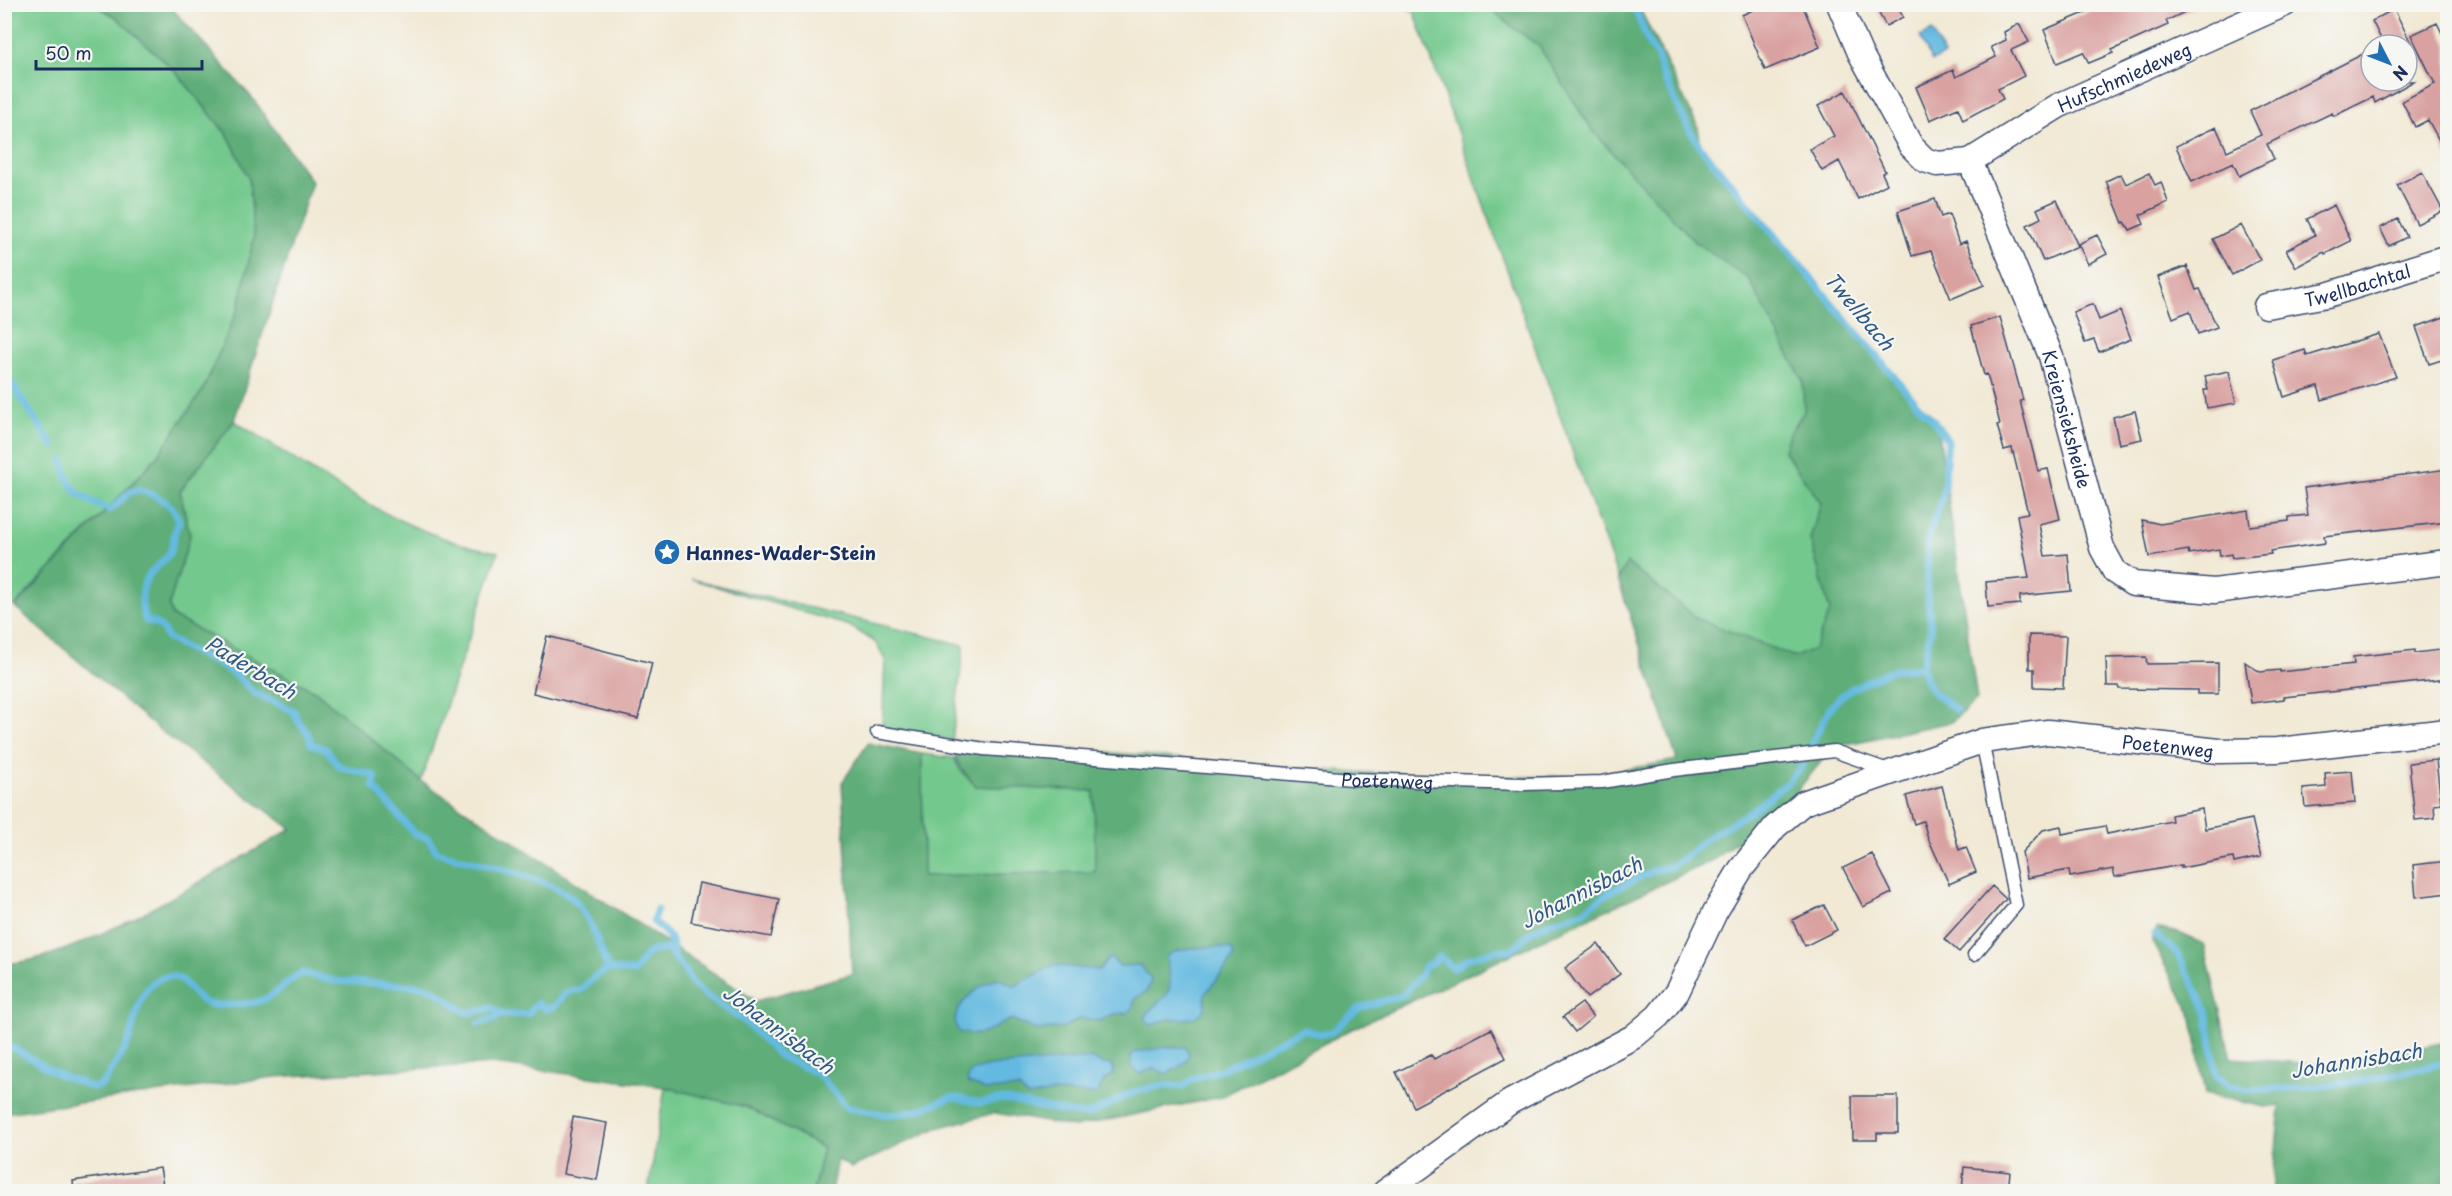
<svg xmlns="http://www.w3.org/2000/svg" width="2452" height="1196" viewBox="0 0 2452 1196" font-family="'Playpen Sans',sans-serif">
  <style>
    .green { fill: #73c98d; stroke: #477c76; stroke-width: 1.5 }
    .forest { fill: #5ead78; stroke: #3c6e6b; stroke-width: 1.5 }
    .water { fill: #63bae0; stroke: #3f749f; stroke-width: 1.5 }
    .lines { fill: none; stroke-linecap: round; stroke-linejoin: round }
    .stream { stroke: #63bae0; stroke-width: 7 }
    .building { fill: #d9a2a1 }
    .service-casing { stroke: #3b4b70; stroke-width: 15 }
    .minor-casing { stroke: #3b4b70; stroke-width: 27 }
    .service { stroke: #fff; stroke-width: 12 }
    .minor { stroke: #fff; stroke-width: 24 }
    .labels { text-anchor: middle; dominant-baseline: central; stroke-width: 4.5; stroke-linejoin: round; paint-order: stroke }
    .street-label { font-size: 18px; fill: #1b2f5e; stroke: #f6f6f2 }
    .poi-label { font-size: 18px; font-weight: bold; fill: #1b2f5e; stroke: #f6f6f2; text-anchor: start }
    .water-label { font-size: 20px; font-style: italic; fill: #315985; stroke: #f6f6f2 }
  </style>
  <rect width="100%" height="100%" fill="#f6f6f2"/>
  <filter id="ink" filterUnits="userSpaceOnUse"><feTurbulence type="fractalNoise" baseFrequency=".0167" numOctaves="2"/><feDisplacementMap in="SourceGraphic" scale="12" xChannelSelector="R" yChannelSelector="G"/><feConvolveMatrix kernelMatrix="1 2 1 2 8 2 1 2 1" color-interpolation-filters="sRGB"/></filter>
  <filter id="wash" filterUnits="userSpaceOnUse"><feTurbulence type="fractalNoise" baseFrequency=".008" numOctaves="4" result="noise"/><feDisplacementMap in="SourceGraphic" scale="24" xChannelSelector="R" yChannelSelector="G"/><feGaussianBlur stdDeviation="1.35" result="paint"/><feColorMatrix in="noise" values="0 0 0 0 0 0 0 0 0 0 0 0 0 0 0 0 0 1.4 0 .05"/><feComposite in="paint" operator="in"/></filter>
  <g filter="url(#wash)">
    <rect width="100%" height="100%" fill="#f1e9d4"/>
    <!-- green -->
    <path class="green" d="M4,5h92l20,12 60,55 53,65 20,42 5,58 -15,70 -36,83 -47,68 -142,148 -10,-10z
      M1397,5h90l24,21 28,20 53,84 103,112 54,37 54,102 1,31 -15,21 -5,18 37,52 -11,36 20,72 -16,38 -19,8 -97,-38 -71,-55 -9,14 -204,-567z
      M234,421c83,51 166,115 264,131l-77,229 -105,-89 -144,-76 -3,-11 21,-69 -10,-45z
      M691,579l273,66 -12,95 -70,-11 3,-69 -10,-18 -25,-16z
      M922,754l32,4 6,12 16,16 118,5 2,81 -173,4z
      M665,1087l81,20 77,41 -10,43 -165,1z"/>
    <!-- forest -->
    <path class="forest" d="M96,5h73l85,95 58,82 -78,239 -54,70 10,45 -21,69 3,11 144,76 105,89 335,220 96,-27 -10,-191 26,-40 54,11 1,122 172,-4 -1,-81 -118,-5c-16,-17 -21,-23 -24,-46l399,32 174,5 70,-2 82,-15 -59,-181 9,-16 71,56 97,38 19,-8 16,-38 -20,-72 11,-36 -37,-52 5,-18 15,-21 -1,-31 -54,-102 -54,-37 -103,-112 -53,-84 -28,-20 -24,-21h151l60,122 3,21 217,254 19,18 40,280 -26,22 -118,25 -41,50 -79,63 -363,170 -129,67 -147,30 -79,-14 -58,15 -86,40 -14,-9 -6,33 -18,-1 10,-43 -77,-41 -81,-20 -172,-23 -219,13 -269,36v-149c41,-3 79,-22 117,-40 58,-29 113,-62 169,-95l-133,-100 -143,-122 141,-149 47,-68 36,-83 15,-70 -5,-58 -20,-42 -53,-65 -60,-55z
      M2156,928l23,5 25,11 27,114 102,7 114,-23v149h-175l8,-86 -15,2 -60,-13 -14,-81 -39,-71z"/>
    <!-- water -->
    <path class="water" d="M1932,31l12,24 -12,6 -12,-24z
      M1219,947l12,2 2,3v7l-28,35c-1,5 1,9 0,14 -6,13 -25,11 -36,11 -8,1 -12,6 -19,6l-5,-8c5,-9 10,-12 17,-18 14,-10 6,-28 4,-42 11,-11 38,-9 53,-10z
      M1109,958l3,1 8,7 20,-1 11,14 -4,12 -13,8 -1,9 -6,5 -13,1 -15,7 -18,-3 -17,9 -21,3 -10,-1 -21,-10c-22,9 -26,20 -53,13 -15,-21 20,-48 38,-54l18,8 38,-21 46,5z
      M1165,1047h20l4,8 -5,9 -17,10 -13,-6 -15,6c-8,-7 -10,-11 -7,-21z
      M1091,1058l9,5 12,2 2,9 -10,6 -7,14 -44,-2 -25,5 -9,-9 -33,2 -18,-7v-7l6,-6 15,-4z"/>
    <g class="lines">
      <!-- stream -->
      <path class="stream" d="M1633,4l17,42 8,11 3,14 28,58 12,19 217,257 16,16 14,20 -5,55 -15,41 -1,53 4,39 -9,38 5,15 6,10 23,18
        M4,372l49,74
        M63,460c5,34 19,37 47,50l19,-17 10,-4c17,7 37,14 40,34 -7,9 -4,17 -8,27 -5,11 -16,16 -22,25 -9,12 -9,33 -3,46 11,0 18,8 21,17l54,28 16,10 17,17 40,18c3,16 15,15 17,33l15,5 14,18 33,8 3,3 -3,8 42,48 13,4 9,14c31,9 116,26 136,47 18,19 26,46 35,70
        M1812,743l18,-35 9,-10 12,-9 40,-19 31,-3
        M657,909l-4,12c11,11 22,16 20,34
        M2155,934l22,19 30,58 9,64 12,10 19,5 70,-3 50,-7 81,-18
        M478,1024l18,-6 4,-5
        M4,1044c26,10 46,31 73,37 6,2 10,6 17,6 9,0 11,-7 16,-14 6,-11 14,-20 18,-31 8,-20 10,-55 33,-64 24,-9 27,17 45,25 9,4 50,1 59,-4 13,-6 23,-19 37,-26l33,8 86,5 13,4 33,23 25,-5 11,7 25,-1 9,-11 8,6 9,-2c9,-10 11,-18 26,-17l16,-14 12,-7 26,3c12,-15 8,-22 33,-23l18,21 7,13 9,9 42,28 37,36 38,18 30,34 41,7 27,-4 36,-14 28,6 22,-4 68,14 18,2 46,-23 29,-7 16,2 4,-1 10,-7 30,-10 80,-40 17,5 12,-2 27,-24 44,-13 17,-19 5,-9 15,-10 13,11 16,-10 29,-8h13l21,-19 19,-9 31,-10 29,-21 42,-20 17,-4 18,-12 16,-15 50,-31 33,-26 15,-17"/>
    </g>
    <g id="blocks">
      <!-- building -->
      <path class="building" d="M1766,4h36l18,43 -55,23 -23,-55z
        M1886,4h10l7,13 -17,9 -9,-16z
        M2106,4h95l-35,17 2,4 -56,25 1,3 -24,10 -6,-11 -26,11 -13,-33z
        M2394,9l18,36h-28l-12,-24z
        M2437,23l11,22v112l-20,-37 -13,7 -13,-26 33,-17 -24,-49z
        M2019,24l10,18 -18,8 13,26 -26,13 5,10 -40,21 -5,-12 -28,12 -14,-33 37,-17 3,7 40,-20 -5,-10 15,-7 -2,-8z
        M2371,50v31h43l-39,22 -2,-6 -39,19 -2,-3 -65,31 7,15 -35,17 -6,-13 -41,19 -16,-36 40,-19 11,24 34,-16 -11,-24z
        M1845,91l40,80 -3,2 5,11 -29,15 -19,-38 -17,10 -12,-22 24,-13 -16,-30z
        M2422,172l21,39 -26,13 -20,-39z
        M2149,173l6,12 6,-3 7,20 -28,13 4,9 -14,6 -5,-8 -2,1 -17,-42 15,-7 5,10z
        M1935,199l6,18 8,-3 10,30 7,-3 18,44 -33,14 -20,-48 -19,5 -14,-45z
        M2057,200l21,46 -35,15 -16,-36 14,-7 -4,-9z
        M2334,205l17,36 -26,13 -1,-2 -28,15 -10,-17 29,-15 -8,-16z
        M2398,219l9,18 -18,9 -9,-18z
        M2241,225l19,35 -28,15 -19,-36z
        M2097,235l10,19 -19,10 -10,-20z
        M2187,266l9,24 4,-1 17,38 -19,7 -8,-23 -17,7 -15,-41z
        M2093,304l6,16 21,-9 11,28 -32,13 -5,-12 -9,3 -12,-31z
        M2000,317l23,83 -3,1 18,70 10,-2 12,50 -21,5 6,32 23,-2 3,37 -51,5v8l-32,3 -2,-25 43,-4 -12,-63 11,-2 -16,-65 -8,2 -7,-25 3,-1 -13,-50 -3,1 -13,-49z
        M2444,317l4,10v31l-19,6 -13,-37z
        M2379,334l17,43 -74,23 -4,-14 -34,11 -11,-37 32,-10 2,6z
        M2229,371l7,32 -29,5 -3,-18h4l-3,-14z
        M2135,411l7,28 -23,5 -6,-27z
        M2448,469v53l-124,14 1,7 -55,8 1,3 -18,2 -21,2 -1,-4 -11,2 -1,-7 -30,5 -1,-4 -39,7 -7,-37 18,4 88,-14 2,16 39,-5v-4l19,-2 -4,-27z
        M2029,635l37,1 -3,52 -29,-1v-18h-5z
        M547,636l105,27 -14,56 -105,-26z
        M2448,649v30l-164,18v2l-33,4 -6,-41 15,10 20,-2v2l74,-8 -1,-7 62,-7v3z
        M2146,657l1,7 71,-1v31h-21v-4l-78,-1 -1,-3h-11l-1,-28z
        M2436,760l5,44 -7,1 1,13 -20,2 -6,-57z
        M2352,771l3,32 -50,4 -2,-18 23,-2 -1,-14z
        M1942,786l17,64 7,-3 10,25 -27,12 -21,-46 -5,-17 -9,3 -8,-28z
        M2202,809l3,20 47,-10 9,38 -27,6 -1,-5 -52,10v-3l-66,12 -2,-8 -43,8 -1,-7 -42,8 -5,-26 21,-22 18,-4 1,8 43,-8 2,8 65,-13 -1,-6z
        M1872,854l20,39 -29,14 -20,-39z
        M2448,861v32l-32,4 -3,-32z
        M699,883l80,16 -8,38 -80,-15z
        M1992,886l14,13 -47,53 -15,-13z
        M1824,905l13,25 -32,16 -13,-26z
        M1598,944l22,30 -33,24 -22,-30z
        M1582,1003l11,14 -18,15 -12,-15z
        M1491,1029l15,29 -92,49 -18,-35 35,-17 3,4z
        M1852,1096h46v37h-21v7h-24z
        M573,1117l34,6 -10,57 -34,-6z
        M1964,1167l46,5 -2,19h-46z
        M160,1168l4,23h-90l-1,-10z"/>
    </g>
  </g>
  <g filter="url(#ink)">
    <use href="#blocks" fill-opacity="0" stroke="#3b4b70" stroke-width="1.5"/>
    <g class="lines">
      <defs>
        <g id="service">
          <path id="s1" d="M877,732l107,17 368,30 171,5 79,-2 72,-12 160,-19 54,19"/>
          <path d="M1974,955l42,-50 -34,-164"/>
        </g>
        <g id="minor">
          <path id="s2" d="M1839,4l21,49 51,93 14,14 12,4 33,-3 81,195 51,192 13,24 18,12 81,7 234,-29"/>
          <path id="s3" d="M1970,161l88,-55 227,-102"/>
          <path id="s4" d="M2266,306l61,-11 121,-38"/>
          <path id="s5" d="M1385,1192l125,-90 123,-65 25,-21 19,-24 38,-80 26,-43 34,-42 28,-24 179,-62 66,-9 171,19 59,-1 170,-19"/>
        </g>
      </defs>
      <!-- service casing -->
      <use href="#service" class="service-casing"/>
      <!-- minor casing -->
      <use href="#minor" class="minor-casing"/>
      <!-- service -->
      <use href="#service" class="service"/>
      <!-- minor -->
      <use href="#minor" class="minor"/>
    </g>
  </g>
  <!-- icons -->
  <defs>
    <symbol id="sight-disc" viewBox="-11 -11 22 22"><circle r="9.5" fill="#1f6fb2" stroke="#f6f6f2"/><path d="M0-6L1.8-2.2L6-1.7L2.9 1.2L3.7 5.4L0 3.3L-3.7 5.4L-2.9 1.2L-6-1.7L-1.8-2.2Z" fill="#fff"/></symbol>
  </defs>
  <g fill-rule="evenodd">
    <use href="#sight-disc" x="652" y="537" width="30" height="30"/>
  </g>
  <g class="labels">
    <!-- street labels -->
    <g class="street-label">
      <text stroke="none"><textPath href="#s3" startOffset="176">Hufschmiedeweg</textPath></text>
      <text stroke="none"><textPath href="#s4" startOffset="94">Twellbachtal</textPath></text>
      <text stroke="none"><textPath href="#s2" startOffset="501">Kreiensieksheide</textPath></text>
      <text stroke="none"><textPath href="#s5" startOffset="963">Poetenweg</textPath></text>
      <text stroke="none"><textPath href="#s1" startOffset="513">Poetenweg</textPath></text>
    </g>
    <!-- poi labels -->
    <g class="poi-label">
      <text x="686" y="552">Hannes-Wader-Stein</text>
    </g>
    <!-- water labels -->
    <g class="water-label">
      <text transform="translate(1860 311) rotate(50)">Twellbach</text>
      <text transform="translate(251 667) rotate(31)">Paderbach</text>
      <text transform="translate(1581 892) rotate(-27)">Johannisbach</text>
      <text transform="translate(779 1029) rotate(37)">Johannisbach</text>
      <text transform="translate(2356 1060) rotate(-9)">Johannisbach</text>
    </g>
  </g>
  <!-- margin -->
  <rect width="2452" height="1196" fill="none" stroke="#f6f6f2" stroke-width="24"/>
  <!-- north arrow -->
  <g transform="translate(2389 63) rotate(132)"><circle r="28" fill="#f6f6f2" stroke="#9ea6b7" stroke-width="1.5"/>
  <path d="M0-4.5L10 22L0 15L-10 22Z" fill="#1f6fb2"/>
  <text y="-9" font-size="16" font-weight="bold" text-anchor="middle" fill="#1b2f5e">N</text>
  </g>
  <!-- scale -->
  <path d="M36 60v9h166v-9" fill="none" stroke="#1b2f5e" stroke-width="3"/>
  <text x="45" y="60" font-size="18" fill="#1b2f5e" stroke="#f6f6f2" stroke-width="4.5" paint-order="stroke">50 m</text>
</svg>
